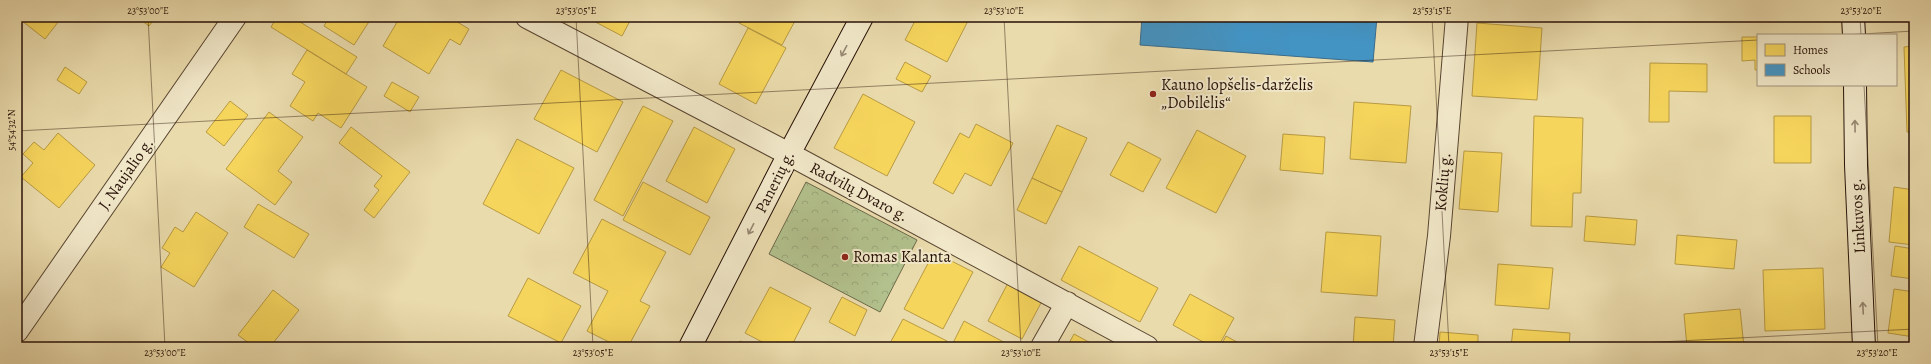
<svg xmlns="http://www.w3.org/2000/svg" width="1931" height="364" viewBox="0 0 1931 364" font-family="Alegreya,serif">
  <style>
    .forest { fill: url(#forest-crowns); stroke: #6c694a }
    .homes { fill: #f6d55c; stroke: #b89a42 }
    .schools { fill: #4393c3; stroke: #3b6c8b }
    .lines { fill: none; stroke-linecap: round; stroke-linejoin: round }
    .street-casing { stroke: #584430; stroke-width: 24 }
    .secondary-casing { stroke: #271107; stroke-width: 24 }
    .street { stroke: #f1e8c9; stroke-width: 22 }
    .secondary { stroke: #f1e8c9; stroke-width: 22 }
    .oneway { stroke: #968772 }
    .ticks { fill: none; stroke: #271107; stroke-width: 1; stroke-opacity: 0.45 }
    .poi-dot { fill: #8f2418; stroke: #f1e8c9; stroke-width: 1.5 }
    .labels { text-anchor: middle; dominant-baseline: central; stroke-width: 4; stroke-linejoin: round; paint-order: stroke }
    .poi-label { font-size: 16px; fill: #271107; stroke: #f1e8c9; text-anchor: start }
    .street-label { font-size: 16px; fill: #271107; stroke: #f1e8c9 }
    .neatline { fill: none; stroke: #271107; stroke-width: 1.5 }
    .ticks-label { font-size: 10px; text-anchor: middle; fill: #271107 }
  </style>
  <defs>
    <pattern id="forest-crowns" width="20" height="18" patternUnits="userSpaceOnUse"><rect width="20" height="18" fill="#b2c18d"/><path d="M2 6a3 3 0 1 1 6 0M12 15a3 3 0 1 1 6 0" fill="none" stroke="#99a578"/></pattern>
  </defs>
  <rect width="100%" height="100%" fill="#eadbac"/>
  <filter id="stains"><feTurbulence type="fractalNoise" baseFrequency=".005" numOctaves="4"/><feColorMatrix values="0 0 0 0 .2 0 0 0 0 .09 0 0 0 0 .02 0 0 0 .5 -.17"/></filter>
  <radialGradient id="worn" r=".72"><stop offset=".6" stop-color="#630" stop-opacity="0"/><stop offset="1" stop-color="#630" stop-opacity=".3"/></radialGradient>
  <!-- forest -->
  <path class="forest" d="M806,182l111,58 -37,72 -111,-58z"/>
  <!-- homes -->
  <path class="homes" d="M17,17h45l-17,22z
    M137,17h19l-7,9z
    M277,17h15l65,40 -11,17 -75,-47z
    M329,17h43l-18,28 -30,-19z
    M400,17h49l20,12 -9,16 -10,-6 -21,35 -46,-28z
    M586,17h46l-10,19z
    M742,17h62l-2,5 -6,-3 -14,26 -43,-22z
    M917,17h53l-23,45 -42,-22z
    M1726,17h42l-42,2z
    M1477,23l65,5 -5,72 -65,-4z
    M748,28l38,20 -30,56 -37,-20z
    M1742,37h16v33h-3v-10l-13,1z
    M1914,46v86h-7l-3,-85z
    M307,50l60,37 -26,41 -23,-15 -5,8 -23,-15 15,-24 -13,-8z
    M905,62l26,14 -9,16 -26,-13z
    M1650,63l57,1v28l-38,-1v31h-20z
    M65,67l22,15 -8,12 -22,-14z
    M561,70l62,32 -26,50 -63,-33z
    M392,82l27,15 -9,15 -26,-16z
    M863,94l52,28 -28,54 -53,-28z
    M230,101l18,14 -24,31 -18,-14z
    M1354,102l57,4 -5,57 -56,-4z
    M643,106l30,15 -50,95 -29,-16z
    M269,112l34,25 -25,34 14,11 -17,23 -49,-36z
    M1534,116l49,2 -2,75h-8l-1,34 -41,-1z
    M1774,116h37v47h-37z
    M976,124l37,19 -22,43 -26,-13 -12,21 -20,-11 27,-50 9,5z
    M1057,125l30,13 -25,54 -30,-14z
    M351,127l59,45 -36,46 -10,-8 15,-20 -5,-4 8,-10 -43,-33z
    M694,127l41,22 -28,54 -41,-22z
    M1197,130l49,26 -30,57 -50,-25z
    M58,133l37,32 -36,43 -38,-31 12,-14 -10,-9 11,-12 10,8z
    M1283,134l42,3 -2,37 -43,-4z
    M517,139l57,29 -35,66 -56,-30z
    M1128,142l33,17 -18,33 -33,-17z
    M1464,151l38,2 -4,59 -39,-3z
    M1032,178l30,14 -16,32 -29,-14z
    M643,182l67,35 -20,38 -67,-35z
    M1894,187l20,3v55l-25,-3z
    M258,204l51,30 -15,24 -50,-31z
    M196,212l32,21 -34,54 -33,-20 9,-14 -8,-5 13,-21 8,5z
    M1586,216l51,4 -2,25 -51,-4z
    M602,219l64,33 -26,49 10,5 -22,41h-9l-32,-16 21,-40 -35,-18z
    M1326,232l55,4 -4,60 -56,-4z
    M1677,235l60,5 -3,29 -59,-5z
    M1079,246l79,42 -18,34 -79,-42z
    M1895,246l19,3v30l-23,-3z
    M934,252l39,20 -30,57 -39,-20z
    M1498,264l55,4 -4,41 -54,-4z
    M1823,268l2,61 -60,2 -2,-61z
    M528,278l53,28 -20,37 -53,-27z
    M1008,283l34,18 -20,38 -34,-18z
    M770,287l41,21 -20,39h-19l-27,-14z
    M1894,289l20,3v45l-26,-4z
    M273,290l26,20 -29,37h-16l-16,-12z
    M1190,294l44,24 -16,29h-6l-39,-22z
    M842,297l25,13 -12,26 -26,-14z
    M1740,309l4,38h-57l-3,-33z
    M1355,317l40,3 -2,27h-40z
    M903,319l44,22 -3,6h-56z
    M964,321l49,26h-62z
    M1513,329l57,4 -1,14h-58z
    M1440,332l38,3v12h-39z
    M1074,334l24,13h-31z
    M1226,336l20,11h-26z
    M740,341l12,6h-16z"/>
  <!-- schools -->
  <path class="schools" d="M1142,17h235l-4,45 -233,-17z"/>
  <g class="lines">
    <defs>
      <path id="street" d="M527,17l262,137 358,193
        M17,331l218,-314
        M1042,347l25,-44
        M1425,347l14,-111 18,-219"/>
      <path id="secondary" d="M1853,17l1,18
        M1855,85l1,80 8,182
        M690,347l99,-193 73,-137"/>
    </defs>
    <!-- street casing -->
    <use href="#street" class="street-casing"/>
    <!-- secondary casing -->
    <use href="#secondary" class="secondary-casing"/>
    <!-- street -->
    <use href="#street" class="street"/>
    <!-- secondary -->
    <use href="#secondary" class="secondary"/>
  </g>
  <!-- one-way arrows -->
  <defs><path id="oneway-shaft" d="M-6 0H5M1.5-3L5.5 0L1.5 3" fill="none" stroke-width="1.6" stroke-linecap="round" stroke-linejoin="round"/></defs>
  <g class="oneway">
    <use href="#oneway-shaft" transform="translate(844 51) rotate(118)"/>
    <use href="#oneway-shaft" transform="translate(1855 126) rotate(-91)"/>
    <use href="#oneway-shaft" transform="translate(751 229) rotate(117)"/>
    <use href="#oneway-shaft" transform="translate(1863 308) rotate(-93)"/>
  </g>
  <!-- ticks -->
  <path class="ticks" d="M148,17l17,330M576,17l17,330M1004,17l17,330M1432,17l17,330M1860,17l1,18M1844,35l70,-4M1864,85l14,262M17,131l1741,-91M1562,347l352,-18"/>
  <!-- markers -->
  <g class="poi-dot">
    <circle cx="1153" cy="94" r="4"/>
    <circle cx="845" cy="257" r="4"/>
  </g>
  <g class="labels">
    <!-- poi labels -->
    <g class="poi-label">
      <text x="1161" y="85">Kauno lopšelis-darželis<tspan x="1161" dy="18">„Dobilėlis“</tspan></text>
      <text x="853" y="257">Romas Kalanta</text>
    </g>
    <!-- street labels -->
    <g class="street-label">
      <text transform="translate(126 174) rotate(-55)">J. Naujalio g.</text>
      <text transform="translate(775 182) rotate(-63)">Panerių g.</text>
      <text transform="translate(1443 182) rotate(-85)">Koklių g.</text>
      <text transform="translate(859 192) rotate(28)">Radvilų Dvaro g.</text>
      <text transform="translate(1858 216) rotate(-93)">Linkuvos g.</text>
    </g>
  </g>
  <!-- margin -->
  <rect width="1931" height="364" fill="none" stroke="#eadbac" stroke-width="44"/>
  <!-- legend -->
  <rect x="1757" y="34" width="140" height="52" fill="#f1e8c9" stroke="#a0927b"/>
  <rect x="1765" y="44" width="20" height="12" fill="#f6d55c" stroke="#a0927b"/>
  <text x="1793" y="54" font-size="12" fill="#271107">Homes</text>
  <rect x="1765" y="64" width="20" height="12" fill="#4393c3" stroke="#a0927b"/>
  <text x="1793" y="74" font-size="12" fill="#271107">Schools</text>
  <rect x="22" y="22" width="1887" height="320" class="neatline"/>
  <g class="ticks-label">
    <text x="148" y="14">23°53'00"E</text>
    <text x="576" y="14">23°53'05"E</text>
    <text x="1004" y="14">23°53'10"E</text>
    <text x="1432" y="14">23°53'15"E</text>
    <text x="1861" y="14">23°53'20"E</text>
    <text transform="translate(11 130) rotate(-90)" y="4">54°54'32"N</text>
    <text x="165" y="356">23°53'00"E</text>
    <text x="593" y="356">23°53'05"E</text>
    <text x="1021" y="356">23°53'10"E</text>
    <text x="1449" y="356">23°53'15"E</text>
    <text x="1877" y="356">23°53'20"E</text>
  </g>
  <rect width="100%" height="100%" filter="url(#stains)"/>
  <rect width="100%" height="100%" fill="url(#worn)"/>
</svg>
